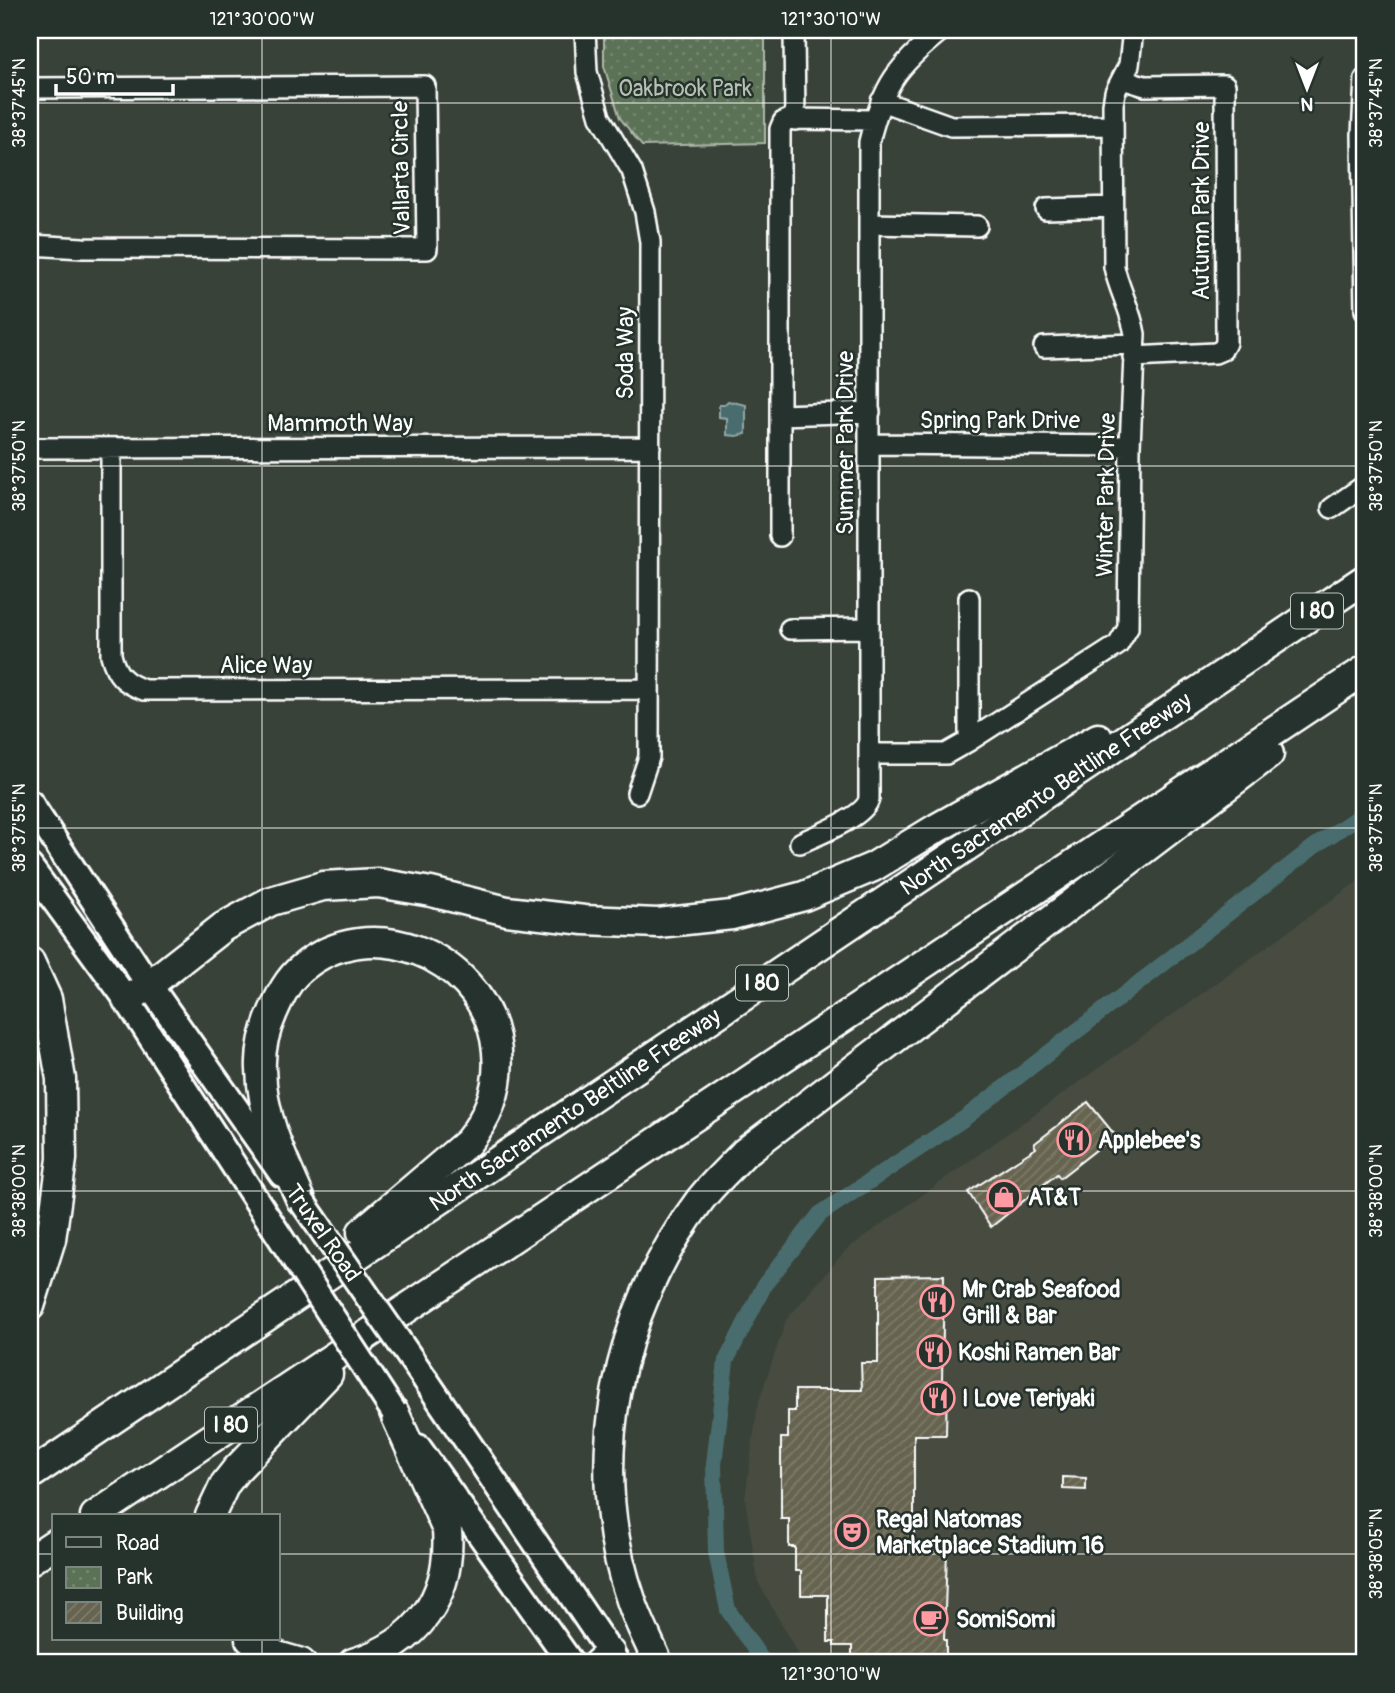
<svg xmlns="http://www.w3.org/2000/svg" width="1395" height="1693" viewBox="0 0 1395 1693" font-family="Pangolin,sans-serif">
  <style>
    .built { fill: #464c3f }
    .park { fill: url(#park-dots); stroke: #aeb8aa; stroke-width: 2 }
    .water { fill: #496d6e; stroke: #92a7a8; stroke-width: 2 }
    .lines { fill: none; stroke-linecap: round; stroke-linejoin: round }
    .canal { stroke: #496d6e; stroke-width: 16 }
    .building { fill: url(#building-hatch); stroke: #fff; stroke-width: 2 }
    .minor-casing { stroke: #fff; stroke-width: 24 }
    .major-casing { stroke: #fff; stroke-width: 30 }
    .highway-casing { stroke: #fff; stroke-width: 33 }
    .minor { stroke: #26332d; stroke-width: 19 }
    .major { stroke: #26332d; stroke-width: 24 }
    .highway { stroke: #26332d; stroke-width: 28 }
    .major-bridge-casing { stroke: #fff; stroke-width: 30; stroke-linecap: butt }
    .major-bridge { stroke: #26332d; stroke-width: 24 }
    .ticks { fill: none; stroke: #fff; stroke-width: 2; stroke-opacity: 0.45 }
    .labels { text-anchor: middle; dominant-baseline: central; stroke-width: 5; stroke-linejoin: round; paint-order: stroke }
    .shield { fill: #26332d; stroke: #bec2c0; stroke-width: 2 }
    .shield-label { font-size: 21px; font-weight: bold; fill: #fff }
    .park-label { font-size: 23px; fill: #b6c0b3; stroke: #26332d }
    .street-label { font-size: 23px; fill: #fff; stroke: #26332d }
    .poi-label { font-size: 23px; font-weight: bold; fill: #fff; stroke: #26332d; text-anchor: start }
    .neatline { fill: none; stroke: #fff; stroke-width: 2.5 }
    .ticks-label { font-size: 18px; text-anchor: middle; fill: #fff }
  </style>
  <defs>
    <pattern id="park-dots" width="8" height="8" patternUnits="userSpaceOnUse" patternTransform="scale(1.75)"><rect width="8" height="8" fill="#5c7256"/><path d="M2 2h.1M6 6h.1" fill="none" stroke="#74876f" stroke-width="1.8" stroke-linecap="round"/></pattern>
    <pattern id="building-hatch" width="6" height="6" patternUnits="userSpaceOnUse" patternTransform="scale(1.75)"><rect width="6" height="6" fill="#666450"/><path d="M-1 1l2-2M0 6l6-6M5 7l2-2" fill="none" stroke="#7d7b6a"/></pattern>
  </defs>
  <rect width="100%" height="100%" fill="#394238"/>
  <filter id="ink" filterUnits="userSpaceOnUse"><feTurbulence type="fractalNoise" baseFrequency=".0143" numOctaves="2"/><feDisplacementMap in="SourceGraphic" scale="14" xChannelSelector="R" yChannelSelector="G"/><feConvolveMatrix kernelMatrix="1 2 1 2 8 2 1 2 1" color-interpolation-filters="sRGB"/></filter>
  <g filter="url(#ink)">
    <!-- built -->
    <path class="built" d="M1365,876v787h-562l-45,-81 -13,-84 13,-94 28,-84 60,-70z"/>
    <!-- park -->
    <path class="park" d="M604,30h161v113l-123,3 -22,-28 -16,-52z"/>
    <!-- water -->
    <path class="water" d="M728,401l18,4v29l-9,2 -10,-1v-17l-8,-1v-12h5z"/>
    <g class="lines">
      <!-- canal -->
      <path class="canal" d="M764,1663l-36,-53 -12,-58 -2,-88 12,-103 39,-77 55,-70 145,-96 350,-272 50,-34"/>
    </g>
    <!-- building -->
    <path class="building" d="M1088,1102l27,33 -55,43 -3,-4 -66,53 -23,-35 68,-44 -2,-4z
      M944,1275l-2,106h5l-1,54h-32v116h33l-3,89h2v18h-3v5h-91v-17h-18v-4h-6v-47h-27v-24h-6v-24h-6v-28h-8v-81h7v-27h7v-21h67l-1,-27h17v-87z
      M1063,1477l23,1v12l-23,-1z"/>
    <g class="lines">
      <defs>
        <path id="minor" d="M585,30l2,42 13,45 32,54 13,41 5,30 -1,515 -12,36
          M794,30l1,90
          M1122,79l23,7 80,-1 1,258 -4,7 -7,3 -82,4
          M1365,79l-3,56 3,175
          M30,88l395,-2 2,163 -344,-1 -53,-3
          M881,101l70,25 162,-1
          M1046,209l67,-2
          M869,224l108,2
          M1044,347l90,-3
          M780,415l90,-3
          M869,444l261,2
          M30,448l620,-1
          M111,448v207c5,20 13,28 33,35l504,-1
          M1332,508l33,-23
          M780,536v-407l3,-7 7,-3 84,1
          M969,598v143l149,-96 10,-17 2,-182 5,-112c-4,-24 -16,-44 -21,-67l-1,-163 2,-12 14,-27 4,-35
          M790,629l78,-1
          M869,754h77l23,-13
          M800,843c17,-8 65,-26 69,-44v-657c14,-57 28,-76 73,-112"/>
        <path id="major" d="M30,803l119,182 133,189
          M30,867l97,133 144,223
          M425,1379l192,284
          M418,1447l153,216"/>
        <g id="highway">
          <path d="M30,962l17,37 14,80 1,80 -11,80 -21,67"/>
          <path d="M127,1000l22,-15 74,-58 48,-26 52,-15 55,-3 53,9 76,19 77,9 74,3 74,-8 72,-19 69,-29 64,-39 161,-90"/>
          <path d="M301,1200c-19,-42 -39,-84 -40,-131 -1,-19 4,-39 12,-57 7,-16 15,-33 29,-44 67,-57 175,-14 193,70 8,39 -2,73 -27,104l-106,90"/>
          <path id="s1" d="M30,1475l1335,-896"/>
          <path d="M95,1516l1270,-846"/>
          <path d="M210,1516l15,-32 11,-14 92,-96"/>
          <path d="M30,1560l24,-16"/>
          <path d="M250,1639l27,17 24,7"/>
          <path d="M353,1663c64,-19 99,-66 94,-133l-53,-118"/>
          <path d="M598,1663l12,-10"/>
          <path d="M658,1663c-9,-21 -20,-42 -27,-63 -47,-134 -15,-289 69,-400 13,-17 30,-32 44,-47l525,-399"/>
        </g>
      </defs>
      <!-- minor casing -->
      <use href="#minor" class="minor-casing"/>
      <!-- major casing -->
      <use href="#major" class="major-casing"/>
      <!-- highway casing -->
      <use href="#highway" class="highway-casing"/>
      <!-- minor -->
      <use href="#minor" class="minor"/>
      <!-- major -->
      <use href="#major" class="major"/>
      <!-- highway -->
      <use href="#highway" class="highway"/>
      <defs>
        <path id="major-bridge" d="M301,1200l124,179
          M271,1223l123,189"/>
      </defs>
      <!-- major-bridge casing -->
      <use href="#major-bridge" class="major-bridge-casing"/>
      <!-- major-bridge -->
      <use href="#major-bridge" class="major-bridge"/>
    </g>
  </g>
  <!-- ticks -->
  <path class="ticks" d="M262,30v1486M831,30v1633M30,103h1335M30,466h1335M30,828h1335M30,1191h1335M30,1554h24M278,1554h1087M262,1639v24"/>
  <!-- icons -->
  <defs>
    <symbol id="restaurant-ring" viewBox="-11 -11 22 22"><circle r="9.5" fill="#26332d" stroke="#ff9aa2" stroke-width="1.5"/><path d="M-5-6h1v4h1v-4h1v4h1v-4h1v5L-1.5 .5V6h-2V.5L-5-1ZM5-6V6H3V1.5H1.5Q1.5-4 5-6Z" fill="#ff9aa2"/></symbol>
    <symbol id="shop-ring" viewBox="-11 -11 22 22"><circle r="9.5" fill="#26332d" stroke="#ff9aa2" stroke-width="1.5"/><path d="M-5-2.5h2.3a2.7 3.5 0 0 1 5.4 0H5L5.5 6h-11ZM-1.5-2.5h3a1.5 2.3 0 0 0-3 0Z" fill="#ff9aa2"/></symbol>
    <symbol id="theatre-ring" viewBox="-11 -11 22 22"><circle r="9.5" fill="#26332d" stroke="#ff9aa2" stroke-width="1.5"/><path d="M-5-5.5Q0-4 5-5.5V0Q5 5 0 6Q-5 5-5 0ZM-3.3-2.5H-1v1.5H-3.3ZM1-2.5H3.3v1.5H1ZM-2.8 1Q0 5.5 2.8 1Z" fill="#ff9aa2"/></symbol>
    <symbol id="cafe-ring" viewBox="-11 -11 22 22"><circle r="9.5" fill="#26332d" stroke="#ff9aa2" stroke-width="1.5"/><path d="M-5.5-4.5H6V0H3Q3 3.5 0 3.5H-2.5Q-5.5 3.5-5.5 0ZM3-3.2v2h1.7v-2ZM-6 4.5H4V6H-6Z" fill="#ff9aa2"/></symbol>
  </defs>
  <g fill-rule="evenodd">
    <use href="#restaurant-ring" x="1055" y="1121" width="38" height="38"/>
    <use href="#shop-ring" x="985" y="1178" width="38" height="38"/>
    <use href="#restaurant-ring" x="918" y="1283" width="38" height="38"/>
    <use href="#restaurant-ring" x="915" y="1333" width="38" height="38"/>
    <use href="#restaurant-ring" x="919" y="1379" width="38" height="38"/>
    <use href="#theatre-ring" x="833" y="1513" width="38" height="38"/>
    <use href="#cafe-ring" x="912" y="1600" width="38" height="38"/>
  </g>
  <g class="labels">
    <!-- shield labels -->
    <g class="shield">
      <rect x="1291" y="593.5" width="52" height="35" rx="5"/>
      <rect x="736" y="965.5" width="52" height="35" rx="5"/>
      <rect x="205" y="1407.5" width="52" height="35" rx="5"/>
    </g>
    <g class="shield-label">
      <text x="1317" y="611">I 80</text>
      <text x="762" y="983">I 80</text>
      <text x="231" y="1425">I 80</text>
    </g>
    <!-- park labels -->
    <g class="park-label">
      <text x="685" y="88">Oakbrook Park</text>
    </g>
    <!-- street labels -->
    <g class="street-label">
      <text transform="translate(401 168) rotate(-91)">Vallarta Circle</text>
      <text transform="translate(1201 211) rotate(-90)">Autumn Park Drive</text>
      <text transform="translate(625 353) rotate(-90)">Soda Way</text>
      <text x="1000" y="420">Spring Park Drive</text>
      <text x="340" y="423">Mammoth Way</text>
      <text transform="translate(845 443) rotate(-90)">Summer Park Drive</text>
      <text transform="translate(1106 495) rotate(-89)">Winter Park Drive</text>
      <text x="266" y="665">Alice Way</text>
      <text stroke="none"><textPath href="#s1" startOffset="1223">North Sacramento Beltline Freeway</textPath></text>
      <text stroke="none"><textPath href="#s1" startOffset="656">North Sacramento Beltline Freeway</textPath></text>
      <text transform="translate(323 1233) rotate(55)">Truxel Road</text>
    </g>
    <!-- poi labels -->
    <g class="poi-label">
      <text x="1098" y="1140">Applebee's</text>
      <text x="1028" y="1197">AT&amp;T</text>
      <text x="962" y="1289">Mr Crab Seafood<tspan x="962" dy="26">Grill &amp; Bar</tspan></text>
      <text x="958" y="1352">Koshi Ramen Bar</text>
      <text x="962" y="1398">I Love Teriyaki</text>
      <text x="876" y="1519">Regal Natomas<tspan x="876" dy="26">Marketplace Stadium 16</tspan></text>
      <text x="956" y="1619">SomiSomi</text>
    </g>
  </g>
  <!-- margin -->
  <rect width="1395" height="1693" fill="none" stroke="#26332d" stroke-width="77"/>
  <!-- legend -->
  <rect x="52" y="1514" width="228" height="126" fill="#26332d" stroke="#7d8581" stroke-width="2"/>
  <rect x="66" y="1537" width="35" height="10" fill="#26332d" stroke="#7d8581" stroke-width="2"/>
  <text x="116" y="1550" font-size="21" fill="#ffffff">Road</text>
  <rect x="66" y="1567" width="35" height="21" fill="url(#park-dots)" stroke="#7d8581" stroke-width="2"/>
  <text x="116" y="1584" font-size="21" fill="#ffffff">Park</text>
  <rect x="66" y="1602" width="35" height="21" fill="url(#building-hatch)" stroke="#7d8581" stroke-width="2"/>
  <text x="116" y="1620" font-size="21" fill="#ffffff">Building</text>
  <!-- north arrow -->
  <g transform="translate(1307 88) rotate(180)" stroke="#26332d" stroke-width="5" paint-order="stroke">
  <path d="M0-5L12 26L0 18L-12 26Z" fill="#ffffff"/>
  <text y="-10" font-size="19" font-weight="bold" text-anchor="middle" fill="#ffffff">N</text>
  </g>
  <!-- scale -->
  <path d="M56 84v10h117v-10" fill="none" stroke="#ffffff" stroke-width="3.5"/>
  <text x="66" y="84" font-size="21" fill="#ffffff" stroke="#26332d" stroke-width="5" paint-order="stroke">50 m</text>
  <rect x="38" y="38" width="1318" height="1616" class="neatline"/>
  <g class="ticks-label">
    <text x="262" y="25">121°30'00"W</text>
    <text x="831" y="25">121°30'10"W</text>
    <text transform="translate(1376 103) rotate(-90)" y="6">38°37'45"N</text>
    <text transform="translate(19 103) rotate(-90)" y="6">38°37'45"N</text>
    <text transform="translate(1376 466) rotate(-90)" y="6">38°37'50"N</text>
    <text transform="translate(19 466) rotate(-90)" y="6">38°37'50"N</text>
    <text transform="translate(1376 828) rotate(-90)" y="6">38°37'55"N</text>
    <text transform="translate(19 828) rotate(-90)" y="6">38°37'55"N</text>
    <text transform="translate(1376 1191) rotate(-90)" y="6">38°38'00"N</text>
    <text transform="translate(19 1191) rotate(-90)" y="6">38°38'00"N</text>
    <text transform="translate(1376 1554) rotate(-90)" y="6">38°38'05"N</text>
    <text x="831" y="1680">121°30'10"W</text>
  </g>
</svg>
